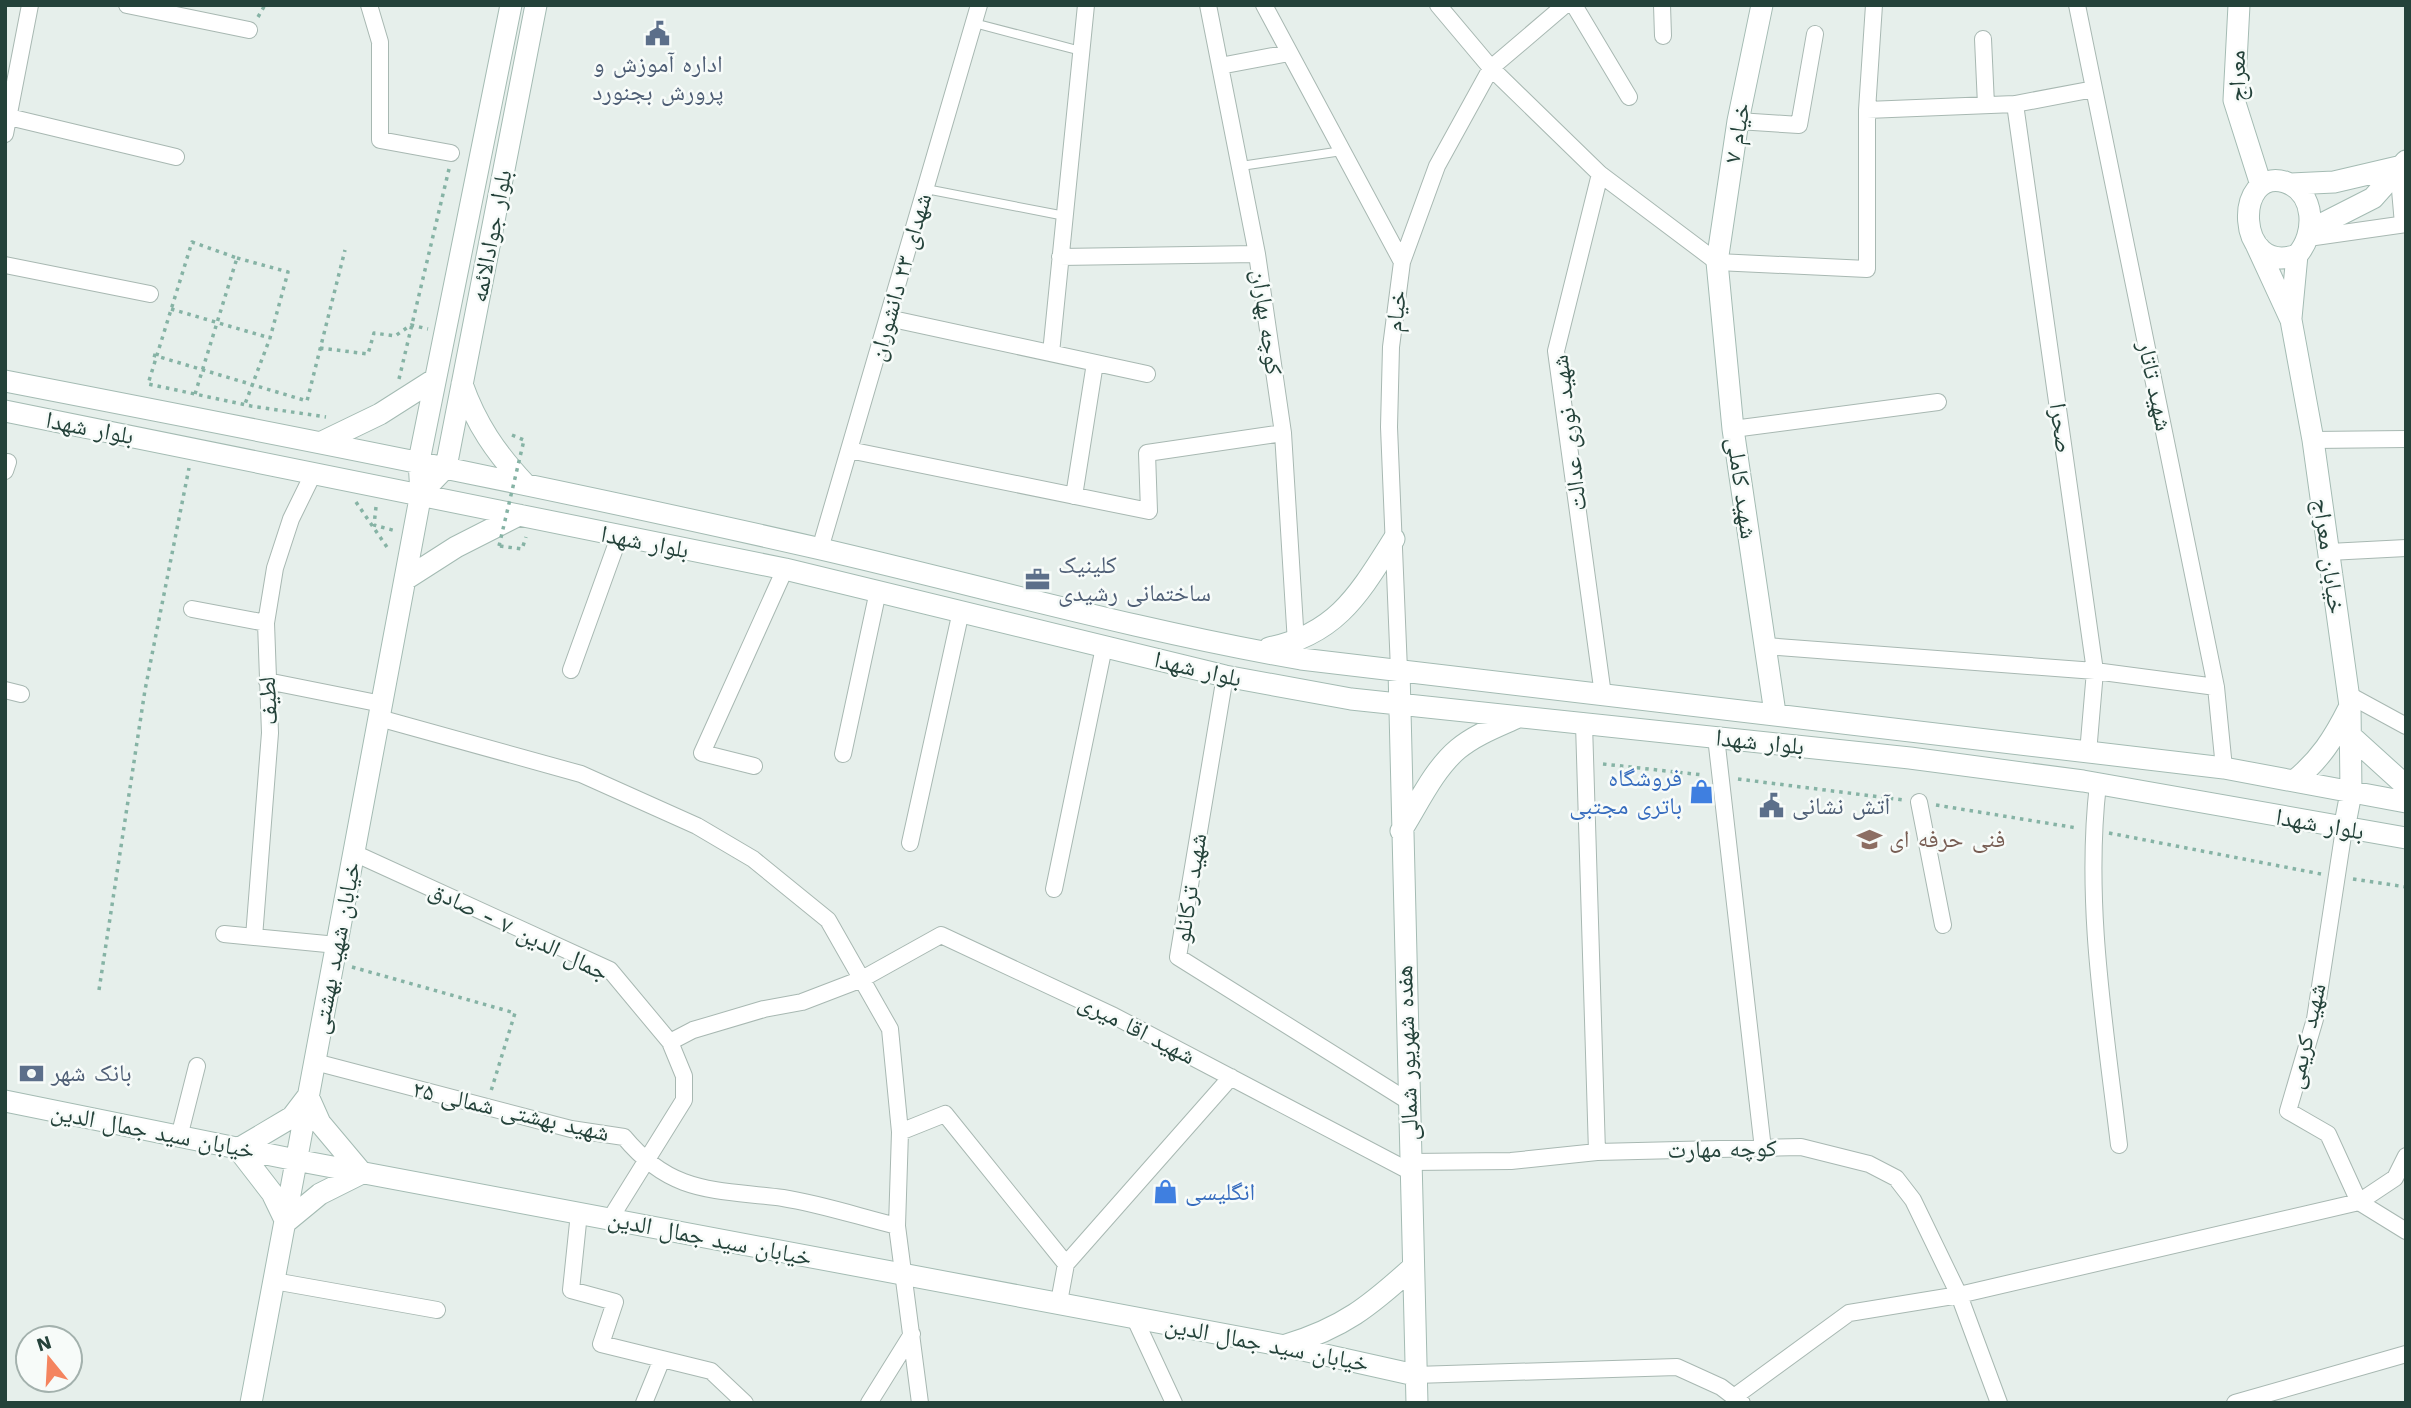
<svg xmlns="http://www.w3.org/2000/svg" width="2411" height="1408" viewBox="0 0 2411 1408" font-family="'Work Sans','Noto Naskh Arabic',sans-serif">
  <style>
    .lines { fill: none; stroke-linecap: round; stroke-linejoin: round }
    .lane-casing { stroke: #a8b8b2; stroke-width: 10 }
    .street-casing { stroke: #a8b8b2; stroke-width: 18 }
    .secondary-casing { stroke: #a4bbb3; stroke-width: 23 }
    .path { stroke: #86b3a5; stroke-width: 3.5; stroke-dasharray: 3.5 5; stroke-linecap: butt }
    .lane { stroke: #fff; stroke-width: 8 }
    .street { stroke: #fff; stroke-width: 16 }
    .secondary { stroke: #fff; stroke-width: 21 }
    .path-bridge { stroke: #86b3a5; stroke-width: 3.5; stroke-dasharray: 3.5 5; stroke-linecap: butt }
    .labels { text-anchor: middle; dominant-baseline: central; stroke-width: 5; stroke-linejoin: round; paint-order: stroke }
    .service-label { font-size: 24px; fill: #4e5e75; stroke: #f7fbf9; text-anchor: start }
    .street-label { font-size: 24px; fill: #24423a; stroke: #f7fbf9 }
    .shop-label { font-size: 24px; fill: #366cbe; stroke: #f7fbf9; text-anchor: end }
    .education-label { font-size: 24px; fill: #785e54; stroke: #f7fbf9; text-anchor: start }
  </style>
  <rect width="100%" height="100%" fill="#e6efeb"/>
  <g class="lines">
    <defs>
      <path id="lane" d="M974,23l107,28
        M1241,166l101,-15
        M926,189l139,27"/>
      <path id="street" d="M127,5l122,25
        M369,5l11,37v98l71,13
        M1208,5l49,249 26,179 13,210
        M1264,5l138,257
        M1438,5l53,63 109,106 117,88 150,7v-159l7,-105
        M1574,5l55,92
        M1662,5l1,31
        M2077,5l139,682 8,81
        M1983,39l3,66
        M1220,66l69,-13
        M2015,104l80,567 -7,82
        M1867,110l148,-6 79,-15
        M9,117l167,40
        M1738,121l61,4 16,-91
        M5,134l25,-129
        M2398,167l5,57
        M1600,174l-44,177 47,344
        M2308,238l98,-14
        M1060,257l197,-3
        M5,265l145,29
        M888,318l259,56
        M1051,353l35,-348
        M1733,429l205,-27
        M2313,440l93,-1
        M849,450l300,61 -2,-58 136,-20
        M5,471l3,-9
        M1074,496l21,-133
        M820,549l159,-544
        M2329,552l77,-4
        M192,609l74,14
        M1765,646l330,25 121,16
        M571,670l48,-133
        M1399,670l-10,-243 2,-80 11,-85 35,-96 54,-98 74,-63
        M1225,676l-47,281 230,144
        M267,681l115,23
        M5,690l16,4
        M2349,695l57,31
        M379,718l202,56 116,52 56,33 75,61 62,109 10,103 -3,94 23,177
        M1584,724l13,428
        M1716,737l47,412
        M843,754l35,-163
        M754,766l-52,-13 83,-184
        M2098,784c-14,120 7,241 21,361
        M1919,802l24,123
        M2344,829l-29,190 -27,92 40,23 31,68 47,29
        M910,843l51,-232
        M354,853l256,117 60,72 14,34v24l-74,119
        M1054,889l50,-242
        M224,934l113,11
        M254,937l16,-204 -4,-110 9,-55 16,-49 23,-47
        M670,1042l23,-12 71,-21 38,-7 60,-23 79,-44 173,81 297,156
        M315,1062l256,67 53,8c48,58 91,52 159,61 38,6 77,19 114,28
        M900,1132l45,-18 121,150 -7,38
        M179,1137l18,-71
        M1410,1162l101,-1 86,-9 204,-5 68,17 27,14 17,22 46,95 40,108
        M579,1213l-8,77 44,12 -14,42 110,27 34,32
        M1066,1264l165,-187
        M274,1281l163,29
        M1134,1317l40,86
        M1415,1375l262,-8 44,20 21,16
        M1734,1397l115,-84 110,-18 400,-93 36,-24 11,-22
        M644,1403l18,-44
        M869,1403l43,-69
        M2235,1403l171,-49"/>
      <path id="secondary" d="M511,5l-92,456 2,32 25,-26 90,-462
        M1762,5l-24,116 -21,141 16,167 42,284
        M2239,5l-5,95 27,85
        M2291,184l43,-2 64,-15
        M2310,230l63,-32 33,-37
        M2255,242l36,78 22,120 37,266 1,87 -7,36
        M2291,318l6,-63c19,-20 19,-63 -12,-73 -51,-16 -50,95 12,73
        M5,381c273,53 545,106 816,168 160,37 318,82 480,110l923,109 182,34
        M462,384c14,40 34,69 63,100
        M5,411l780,158 440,107 126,23 559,59 173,23 323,57
        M322,442l58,-28 55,-35
        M406,579l50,-32 63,-32
        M1269,648c68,-14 90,-54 125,-109
        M1399,670l18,733
        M2352,737l54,49
        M2294,781c26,-21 40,-43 55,-73
        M1401,831c17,-27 33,-62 57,-82 17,-14 38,-22 58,-31
        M308,1096l12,27 42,50 -42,21 -34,28 -14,-29 -34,-44 54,-32z
        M5,1101l301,61 979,184 130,29
        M1286,1345c57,-17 84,-39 127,-78
        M251,1403l170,-910"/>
    </defs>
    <!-- lane casing -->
    <use href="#lane" class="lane-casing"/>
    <!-- street casing -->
    <use href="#street" class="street-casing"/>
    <!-- secondary casing -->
    <use href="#secondary" class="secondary-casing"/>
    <!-- path -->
    <path class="path" d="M258,17l7,-12
      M237,258l51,14 -18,66 -25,66
      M171,309l99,29
      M320,348l48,6 6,-21 21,3 16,-11 17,4
      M153,355l154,46 38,-151
      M399,379l50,-210
      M195,394l42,-136 -45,-16 -44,142 103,22 75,11
      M512,435l12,5
      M356,502l33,48
      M376,507l-2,18 22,6
      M500,546l22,3 4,-12
      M1603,764l100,11
      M1738,779l166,21
      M1936,805l141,23
      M2109,833l212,41
      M2353,879l53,8
      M352,967l163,46 -24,78
      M99,990l46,-300 44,-222"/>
    <!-- lane -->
    <use href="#lane" class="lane"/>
    <!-- street -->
    <use href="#street" class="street"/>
    <!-- secondary -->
    <use href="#secondary" class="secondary"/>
    <!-- path-bridge -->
    <path class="path-bridge" d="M499,546l25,-106"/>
  </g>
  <!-- icons -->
  <defs>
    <symbol id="civic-bare" viewBox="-9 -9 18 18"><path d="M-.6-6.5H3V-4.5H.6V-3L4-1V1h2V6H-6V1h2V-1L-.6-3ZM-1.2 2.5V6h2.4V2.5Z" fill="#5c6f8a" stroke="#f7fbf9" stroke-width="2.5" paint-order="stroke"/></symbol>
    <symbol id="office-bare" viewBox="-9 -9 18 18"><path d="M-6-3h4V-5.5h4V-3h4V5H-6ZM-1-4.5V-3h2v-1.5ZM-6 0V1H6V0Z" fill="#5c6f8a" stroke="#f7fbf9" stroke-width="2.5" paint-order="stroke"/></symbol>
    <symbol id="shop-bare" viewBox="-9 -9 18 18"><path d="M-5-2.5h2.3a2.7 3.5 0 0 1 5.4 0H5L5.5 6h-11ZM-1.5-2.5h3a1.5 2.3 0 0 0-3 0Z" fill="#3f7fe0" stroke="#f7fbf9" stroke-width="2.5" paint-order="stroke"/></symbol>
    <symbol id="school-bare" viewBox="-9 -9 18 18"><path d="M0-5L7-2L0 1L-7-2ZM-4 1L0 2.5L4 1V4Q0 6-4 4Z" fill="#8d6e63" stroke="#f7fbf9" stroke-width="2.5" paint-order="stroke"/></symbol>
    <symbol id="bank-bare" viewBox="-9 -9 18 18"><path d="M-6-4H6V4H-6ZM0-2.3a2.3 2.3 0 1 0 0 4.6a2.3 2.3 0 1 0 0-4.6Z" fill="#5c6f8a" stroke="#f7fbf9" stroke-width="2.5" paint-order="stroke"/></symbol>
  </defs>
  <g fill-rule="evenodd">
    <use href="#civic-bare" x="640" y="16" width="35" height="35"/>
    <use href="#office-bare" x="1020" y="562" width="35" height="35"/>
    <use href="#shop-bare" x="1684" y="774" width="35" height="35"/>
    <use href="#civic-bare" x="1754" y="788" width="35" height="35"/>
    <use href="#school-bare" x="1852" y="822" width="35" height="35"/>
    <use href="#bank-bare" x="14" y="1056" width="35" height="35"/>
    <use href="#shop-bare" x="1148" y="1174" width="35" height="35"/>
  </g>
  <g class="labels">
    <!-- service labels -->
    <g class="service-label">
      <text x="658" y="64" text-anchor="middle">اداره آموزش و<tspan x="658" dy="28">پرورش بجنورد</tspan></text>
      <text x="1058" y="565">کلینیک<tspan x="1058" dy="28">ساختمانی رشیدی</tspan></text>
      <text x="1792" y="806">آتش نشانی</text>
      <text x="51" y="1073">بانک شهر</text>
    </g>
    <!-- street labels -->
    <g class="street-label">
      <text transform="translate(2237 76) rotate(-91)">معراج</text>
      <text transform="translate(1737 133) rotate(-80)">خیام ۷</text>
      <text transform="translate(491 236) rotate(-79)">بلوار جوادالائمه</text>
      <text transform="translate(900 277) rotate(-74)">شهدای ۲۳ دانشوران</text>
      <text transform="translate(1396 311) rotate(-83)">خیام</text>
      <text transform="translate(1267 322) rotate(82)">کوچه بهاران</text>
      <text transform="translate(2155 386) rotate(78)">شهید تاتار</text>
      <text transform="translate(90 428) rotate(11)">بلوار شهدا</text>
      <text transform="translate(2061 428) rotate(82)">صحرا</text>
      <text transform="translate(1569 433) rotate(-97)">شهید نوری عدالت</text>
      <text transform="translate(1742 488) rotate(82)">شهید کاملی</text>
      <text transform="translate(645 542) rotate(11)">بلوار شهدا</text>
      <text transform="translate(2329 556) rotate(82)">خیابان معراج</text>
      <text transform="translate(1198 669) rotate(13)">بلوار شهدا</text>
      <text transform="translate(268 701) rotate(-93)">لطیف</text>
      <text transform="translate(1760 742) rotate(6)">بلوار شهدا</text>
      <text transform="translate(2320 824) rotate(10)">بلوار شهدا</text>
      <text transform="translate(1190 888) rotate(-81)">شهید ترکانلو</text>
      <text transform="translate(519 931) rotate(26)">جمال الدین ۷ - صادق</text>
      <text transform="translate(336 948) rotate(-79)">خیابان شهید بهشتی</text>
      <text transform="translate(1137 1029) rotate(27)">شهید اقا میری</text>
      <text transform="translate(2306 1036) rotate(-77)">شهید کریمی</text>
      <text transform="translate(1407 1053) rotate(-92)">هفده شهریور شمالی</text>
      <text transform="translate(511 1111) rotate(13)">۲۵ شهید بهشتی شمالی</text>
      <text transform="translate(153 1131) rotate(11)">خیابان سید جمال الدین</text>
      <text transform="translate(1722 1149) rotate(-1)">کوچه مهارت</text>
      <text transform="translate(710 1238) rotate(11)">خیابان سید جمال الدین</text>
      <text transform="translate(1267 1344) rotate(11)">خیابان سید جمال الدین</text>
    </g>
    <!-- shop labels -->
    <g class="shop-label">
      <text x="1682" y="778">فروشگاه<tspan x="1682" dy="28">باتری مجتبی</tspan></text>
      <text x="1185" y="1192" text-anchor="start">انگلیسی</text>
    </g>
    <!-- education labels -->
    <g class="education-label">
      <text x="1889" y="839">فنی حرفه ای</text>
    </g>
  </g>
  <!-- border -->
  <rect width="2411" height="1408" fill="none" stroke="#24423a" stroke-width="14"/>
  <!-- north arrow -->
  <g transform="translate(49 1359) rotate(342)"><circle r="33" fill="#f7fbf9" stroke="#a3b1ad" stroke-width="2"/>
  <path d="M0-5L12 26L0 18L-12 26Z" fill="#f4845f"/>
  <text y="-10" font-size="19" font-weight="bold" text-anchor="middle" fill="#24423a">N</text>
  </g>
</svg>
